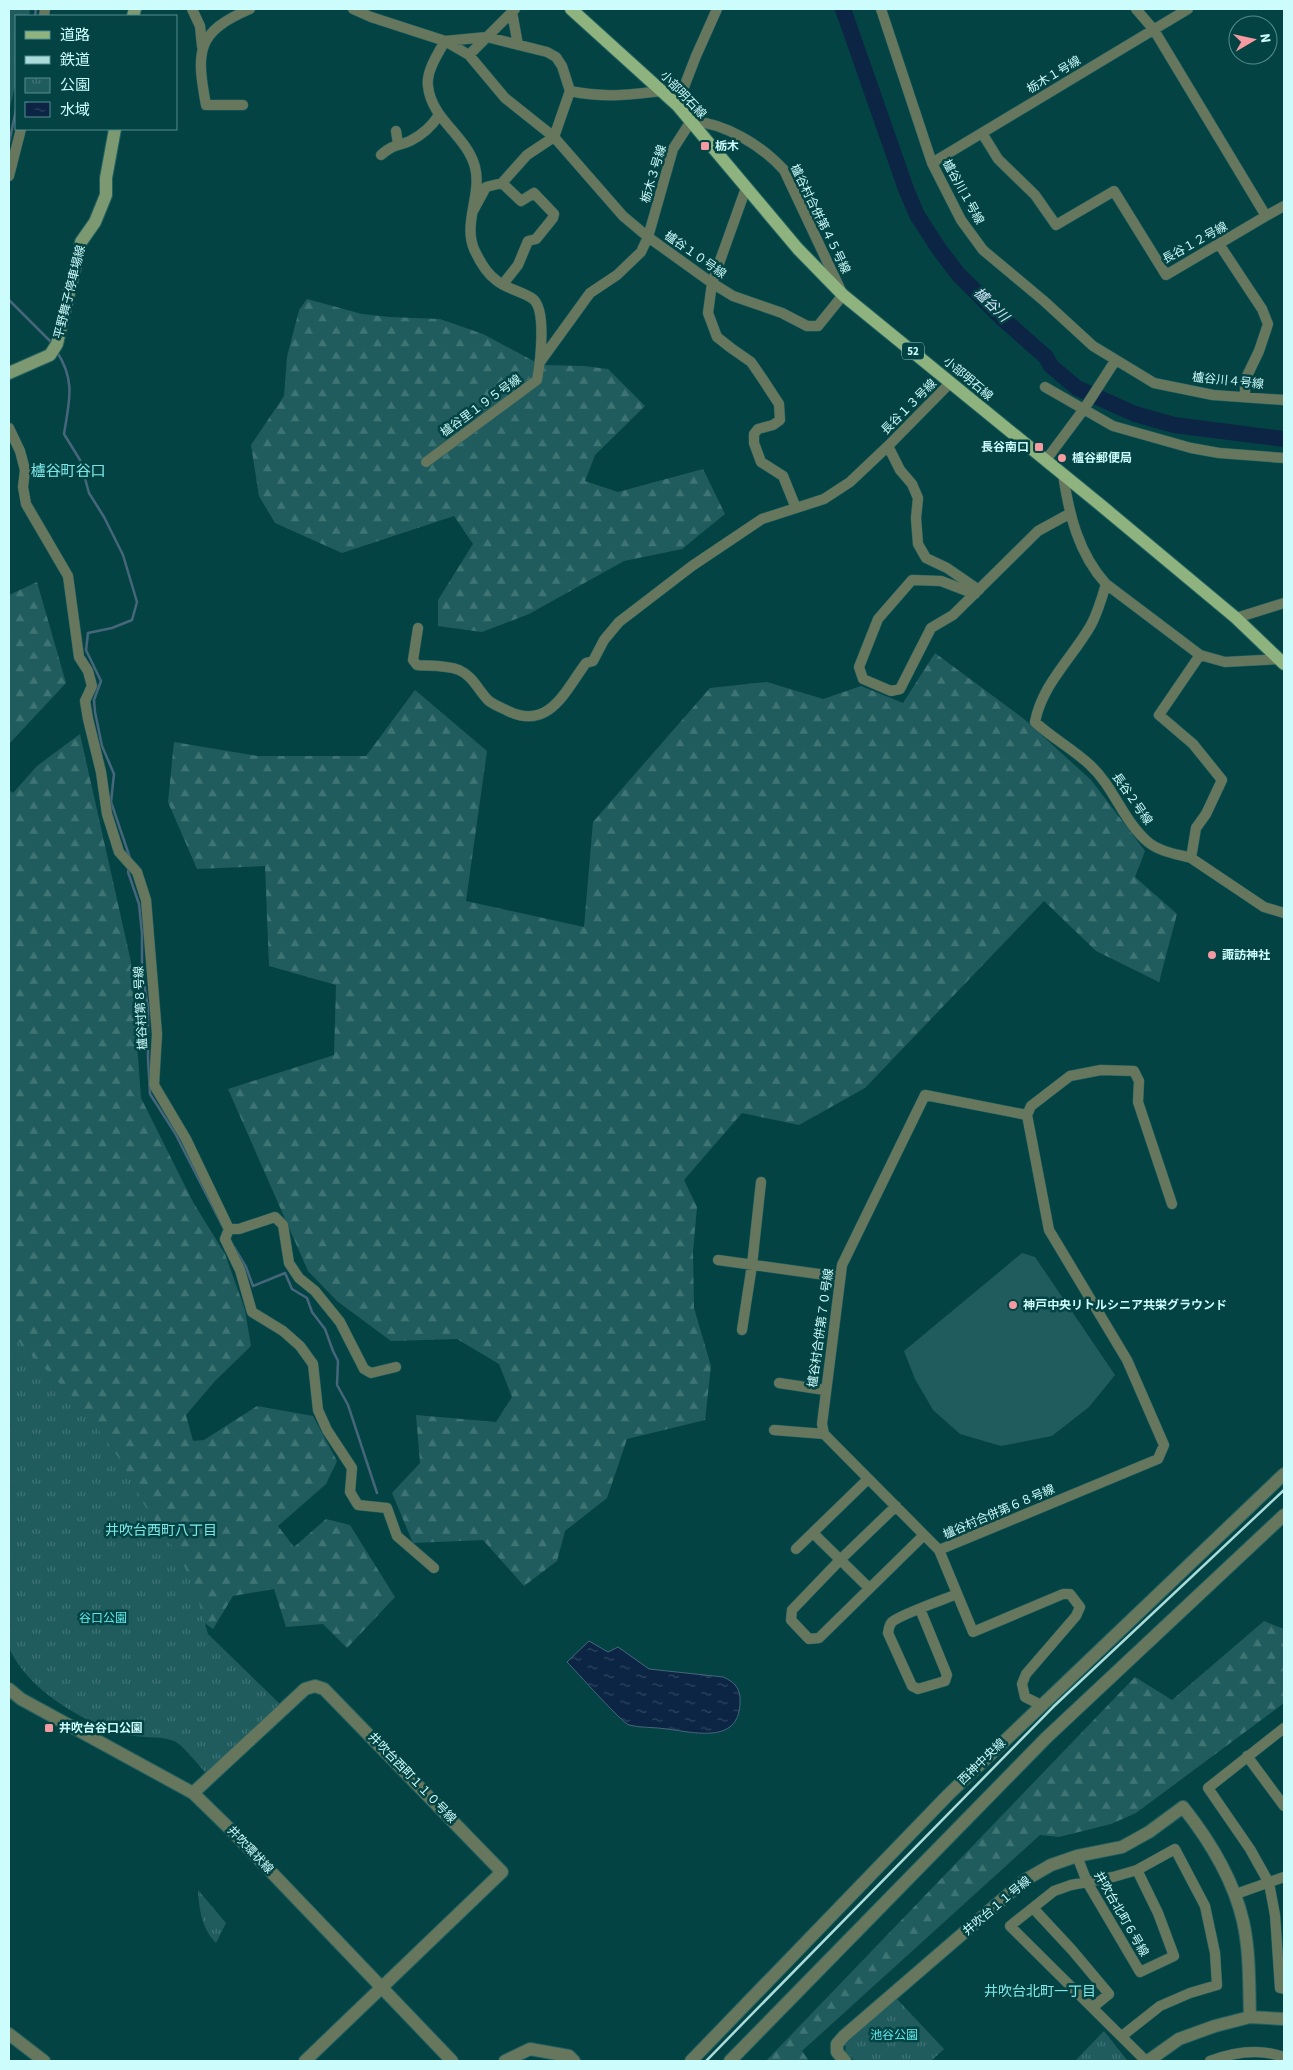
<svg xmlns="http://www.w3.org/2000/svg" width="1293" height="2070" viewBox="0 0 1293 2070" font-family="'Source Sans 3','Noto Sans JP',sans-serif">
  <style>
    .forest { fill: url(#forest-firs) }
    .park { fill: url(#park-tufts) }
    .garden { fill: #205c5d }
    .water { fill: url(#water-ripples); stroke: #46667b }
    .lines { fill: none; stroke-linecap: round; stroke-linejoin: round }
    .stream { stroke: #46667b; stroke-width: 2.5 }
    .river { stroke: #0d2544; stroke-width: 16 }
    .minor-casing { stroke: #246161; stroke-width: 11 }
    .tertiary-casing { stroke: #246161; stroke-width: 14 }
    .secondary-casing { stroke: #246161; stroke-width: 14 }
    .primary-casing { stroke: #246161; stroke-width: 14 }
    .minor { stroke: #66775e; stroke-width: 10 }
    .tertiary { stroke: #66775e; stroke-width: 12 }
    .secondary { stroke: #7d9971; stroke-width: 12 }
    .primary { stroke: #8fb37f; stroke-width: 12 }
    .rail { stroke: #a9dcdb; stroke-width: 2.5 }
    .poi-dot { fill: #f49aa0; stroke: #044344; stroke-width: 2 }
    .labels { text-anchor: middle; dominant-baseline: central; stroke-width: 5; stroke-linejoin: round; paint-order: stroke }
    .shield { fill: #044344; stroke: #90c4c4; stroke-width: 1 }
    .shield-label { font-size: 11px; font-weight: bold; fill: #ccfcfb }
    .street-label { font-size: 12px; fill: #ccfcfb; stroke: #044344 }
    .poi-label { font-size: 12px; font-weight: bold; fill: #ccfcfb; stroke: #044344; text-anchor: start }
    .park-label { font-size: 12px; fill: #62e9ea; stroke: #044344 }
    .water-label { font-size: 14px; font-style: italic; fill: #d1e3fb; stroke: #044344 }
    .neighbourhood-label { font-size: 14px; fill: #7fe6e6; stroke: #044344 }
    .quarter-label { font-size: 15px; fill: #7fe6e6; stroke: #044344 }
  </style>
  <defs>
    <pattern id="forest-firs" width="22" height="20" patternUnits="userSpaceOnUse" patternTransform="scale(1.25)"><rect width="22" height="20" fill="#205c5d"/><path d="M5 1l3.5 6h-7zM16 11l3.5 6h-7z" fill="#3f7475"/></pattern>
    <pattern id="park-tufts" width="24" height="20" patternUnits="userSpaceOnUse" patternTransform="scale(1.25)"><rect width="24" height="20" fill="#205c5d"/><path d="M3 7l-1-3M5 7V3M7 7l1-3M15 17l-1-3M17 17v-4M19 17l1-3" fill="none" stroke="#3f7475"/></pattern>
    <pattern id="water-ripples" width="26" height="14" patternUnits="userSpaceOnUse" patternTransform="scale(1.25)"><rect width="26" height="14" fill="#0d2544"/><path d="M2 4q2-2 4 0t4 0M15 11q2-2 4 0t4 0" fill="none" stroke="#2f4660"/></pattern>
  </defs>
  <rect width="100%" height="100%" fill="#044344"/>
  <!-- forest -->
  <path class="forest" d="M9,9h21l-1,7h-13v66l-7,29z
    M307,299l55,15 27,3 51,2 43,15 58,31 43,1 24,3 37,37 -50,49 -10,26 33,11 85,-23 22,45 -43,35 -58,12 -95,53 -47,18 -44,-6v-26l35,-56 -19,-28 -112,37 -67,-30 -16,-27 -8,-51 33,-49 3,-39 12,-47z
    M37,582l29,101 -57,61v-149z
    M935,653l89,66 67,61 54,71 -10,26 42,37 -18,68 -63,-31 -52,-50 -179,187 -66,37 -57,-12 -58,67 13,27 -4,45 1,56 17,58 -6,54 -78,19 -20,59 -42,33 -8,30 -33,25 -41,-46 -70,3 -21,-50 28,-30 -4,-48 80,7 16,-25 -13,-33 -42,-25 -66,2 -54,-40 -29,-30 -80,-182 106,-34 2,-70 -67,-19 -4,-100 -68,3 -29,-67 6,-60 84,14h108l49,-66 72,61 -21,150 118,26 9,-105 117,-134 57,-6 56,17 38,-13 42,17z
    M80,734l51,228 10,136 52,104 32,52 20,56 6,36 -36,35 -29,34 7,26 11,-1 53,-34 56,10 24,45 -11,23 -48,42 16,21 32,-28 24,6 45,72 -48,51 -24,-24 -37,3 -12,-38 -41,7 -20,33 -36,-26 -168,-240v-573l4,3 24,-27z
    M1264,1621l20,8v74l-148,110 -25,11 -52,13 -19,-2 -238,216 7,10h-43l369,-384 37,23z"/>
  <!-- park -->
  <path class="park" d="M9,1330l2,4 69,70 41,57 24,45 37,55 14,31 12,42 72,70 -74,69c-7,-7 -24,-29 -32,-32 -15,-6 -34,-2 -49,-7 -43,-12 -97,-44 -116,-86z
    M198,1890l28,33 -10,20c-14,-14 -17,-34 -18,-53z
    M896,1998l48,51 -13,12h-76l-9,-8 -1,-9z
    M1104,2031l23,29 -1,1h-51z"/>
  <!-- garden -->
  <path class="garden" d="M1022,1253l13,4 80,118 -26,32 -37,29 -51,10 -41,-12 -27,-24 -18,-31 -11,-28z"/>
  <!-- water -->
  <path class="water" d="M589,1641l19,11 10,-5 31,22 74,8c12,5 18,12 17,26 -1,42 -47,29 -73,26 -12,-2 -27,-1 -38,-4 -8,-3 -53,-54 -62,-63z"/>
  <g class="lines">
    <!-- stream -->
    <path class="stream" d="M35,16l1,-7
      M9,143l7,-33
      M9,300l43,43
      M57,352c19,29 12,50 7,82l16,26 9,33 15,24 19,38 14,47 -5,18 -20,8 -24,5 -2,17 15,31 -7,19 1,12 7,34 12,28 -3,28 19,56
      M129,866l-1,6 11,32 3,30v36l6,38v51l2,35 25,39 49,96
      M234,1247l12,20 7,19 32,-13 7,16 15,9 5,14 13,17 8,22 5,10 -1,24 11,20 29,88"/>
    <!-- river -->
    <path class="river" d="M843,9l63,180 11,26 22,34 19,25 45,45 43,38 5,9 26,22 58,26 39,11 110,14"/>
    <defs>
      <path id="minor" d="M192,9l8,17 2,20
        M353,9l18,8 74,24 24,14 36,43 49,39 69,79 25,21 64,46 21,13 49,17 25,13h11l25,-31 -59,-125c-23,-25 -59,-47 -93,-49l-18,28 -25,88 -7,15 -24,23 -27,18 -50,69
        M881,9l51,154 29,57 22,30 61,51 49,45 61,37 59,12 71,5
        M512,12l6,33
        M44,16l1,-7
        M469,55l46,-46
        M570,91c34,7 58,4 92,0
        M243,105h-37c-10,-54 -10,-73 44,-96
        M677,105l19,-49 21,-47
        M396,131l2,13
        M982,133l16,26 37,36 21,30 58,-34 52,84 100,-59 -112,-186 -18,-21
        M381,155c14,-12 16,-8 29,-14 12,-6 22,-15 29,-26
        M932,163l256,-154
        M9,176l12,-47
        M502,183l19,18 13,-8 20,21 -1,4 -17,21 -8,2 -10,24 -15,19
        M746,188l-34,95 -4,30 9,24 14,11 20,14 11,16 17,26 1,16 -7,5 -15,4 -4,5v9l7,19 22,14 13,32
        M1266,216l18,-10
        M1219,244l43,65 6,15 -9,27 -14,29v16
        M951,382l-63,64 12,24 12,14 6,14 -2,20 2,26 8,14 21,10 32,22
        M1045,387l68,39 78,22 28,5 65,5
        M9,428l11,23 5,19 -2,17 3,17 42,72 11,81 9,14 4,15 -7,15 3,18 13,53 6,42 12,38 18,20 9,28 11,134 -3,51 32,54 43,90 -4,10 15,31 12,42 31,19 17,15 13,18 5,46 9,20 25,38 -2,24 8,13 29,3 10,28 37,32
        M1046,460l38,-51 31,-48
        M426,462l111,-82c3,-16 10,-70 -4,-81 -11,-8 -27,-10 -37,-19 -10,-7 -17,-20 -22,-31 -11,-26 8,-55 1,-82 -8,-31 -44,-48 -47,-81 -2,-15 10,-32 17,-45l42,-4 60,15 9,5 6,9 8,25 -16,46 -27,18 -25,28 -16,4 -13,24
        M1063,474c6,40 15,79 43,110l94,71 -41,60 34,29 29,36 -16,34 -10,14 -5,30c-14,-4 -31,-6 -43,-16 -25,-21 -34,-55 -58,-77 -17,-16 -38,-27 -55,-43 7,-38 38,-65 56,-97 7,-13 11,-27 15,-41
        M975,594l-34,-13 -29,-1 -34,39 -19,48 4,12 28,12 9,-2 31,-61 22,-13 85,-84 31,-17
        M1236,618l48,-15
        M418,628l-5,32 4,5c12,1 30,0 42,5 14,6 19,20 29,30 5,5 13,7 20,11 41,20 57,-20 78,-48l7,-2 11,-21 15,-18 73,-56 70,-47 62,-20 26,-17 38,-36
        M1200,655l25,7 54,-3
        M1191,858l73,49 20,6
        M1027,1115l-102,-20 -83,170 -20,159 2,10 115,116 34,82 90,-38h7l10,13 -4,9 -50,58 -4,10 3,13 16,8
        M229,1229h10l36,-12 8,8 6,38 10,15 16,13 25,31 24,47 7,4 25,-6
        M718,1260l122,17
        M742,1330l10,-65 9,-83
        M779,1383l46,7
        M774,1430l50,4
        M896,1506l-55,53 -49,51 -1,10 18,19 10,-1 105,-103
        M813,1533l56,55
        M796,1549l72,-70
        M939,1550l219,-91 6,-14 -37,-85 -78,-130 -22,-115 4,-9 39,-30 31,-6 33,1 5,10 -1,21 34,102
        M920,1609l27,66 -2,6 -27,8 -6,-3 -24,-53c1,-5 1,-8 4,-11 7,-7 53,-23 65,-28
        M1284,1728l-76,60 42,61 19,34 6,32 5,73 4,1
        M1247,1756l37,50
        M1077,1856l10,26 53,90 34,-16 -16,-43 -21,-43
        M1236,1894l48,-17
        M1033,1908l39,42 37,44 -16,13
        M1122,2036l38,-30 30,-13 27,-8 -2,-32 -10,-47 -30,-57 -38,21 -24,7 -42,8 -17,6 -44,35 136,135
        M1210,2061c24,-9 49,-13 74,-4"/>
      <path id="tertiary" d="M9,1689l12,10 172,94 38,37 221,231
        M193,1793l112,-104 10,-3 9,3 178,183 -197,189
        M9,2034l35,27
        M505,2061l25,-12 39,7 5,5
        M691,2061l257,-266 336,-321
        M730,2061l316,-323 238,-223
        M845,2061l-8,-9v-8l7,-8 181,-156 26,-15 26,-9 45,-9 27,-15 34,-25c27,34 50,71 60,114 7,31 6,64 7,96
        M1148,2061l31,-22 36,-13 35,-9 34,2"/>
      <path id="secondary" d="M133,16l2,-7
        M9,373l41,-18 7,-11 24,-102 14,-20 11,-27v-17l9,-49"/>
      <path id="primary" d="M571,9l106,96 121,144 45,46 260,212 133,111 48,46"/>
    </defs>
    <!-- minor casing -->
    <use href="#minor" class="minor-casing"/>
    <!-- tertiary casing -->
    <use href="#tertiary" class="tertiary-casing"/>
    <!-- secondary casing -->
    <use href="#secondary" class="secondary-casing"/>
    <!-- primary casing -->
    <use href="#primary" class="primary-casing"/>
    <!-- minor -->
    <use href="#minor" class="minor"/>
    <!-- tertiary -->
    <use href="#tertiary" class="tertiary"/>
    <!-- secondary -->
    <use href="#secondary" class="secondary"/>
    <!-- primary -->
    <use href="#primary" class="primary"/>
    <!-- rail -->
    <path class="rail" d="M706,2061l347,-354 231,-217"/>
  </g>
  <!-- markers -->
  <g class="poi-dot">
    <rect x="700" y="141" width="10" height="10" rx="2.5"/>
    <rect x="1034" y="442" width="10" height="10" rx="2.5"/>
    <circle cx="1062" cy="458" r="5"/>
    <circle cx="1212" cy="955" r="5"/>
    <circle cx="1013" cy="1305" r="5"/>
    <rect x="44" y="1723" width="10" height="10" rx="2.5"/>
  </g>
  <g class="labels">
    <!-- shield labels -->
    <rect class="shield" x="902" y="342.5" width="22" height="17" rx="4"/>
    <g class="shield-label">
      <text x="913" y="351">52</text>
    </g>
    <!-- street labels -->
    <g class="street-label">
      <text transform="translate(1054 75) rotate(-31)">栃木１号線</text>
      <text transform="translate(683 95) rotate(46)">小部明石線</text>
      <text transform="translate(654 174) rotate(-73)">栃木３号線</text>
      <text transform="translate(963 192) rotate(61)">櫨谷川１号線</text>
      <text transform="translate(820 219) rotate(64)">櫨谷村合併第４５号線</text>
      <text transform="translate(1195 243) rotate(-29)">長谷１２号線</text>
      <text transform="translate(695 255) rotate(35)">櫨谷１０号線</text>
      <text transform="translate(70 292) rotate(-76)">平野舞子停車場線</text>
      <text transform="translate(968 379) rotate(40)">小部明石線</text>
      <text transform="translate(1228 381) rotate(6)">櫨谷川４号線</text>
      <text transform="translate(481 406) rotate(-36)">櫨谷里１９５号線</text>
      <text transform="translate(909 407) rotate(-45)">長谷１３号線</text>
      <text transform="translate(1132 799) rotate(55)">長谷２号線</text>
      <text transform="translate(141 1008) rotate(-93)">櫨谷村第８号線</text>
      <text transform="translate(821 1328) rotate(-82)">櫨谷村合併第７０号線</text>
      <text transform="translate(999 1512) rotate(-23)">櫨谷村合併第６８号線</text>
      <text transform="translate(982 1762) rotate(-44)">西神中央線</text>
      <text transform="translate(412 1778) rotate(46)">井吹台西町１１０号線</text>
      <text transform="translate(250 1850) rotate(46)">井吹環状線</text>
      <text transform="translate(997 1906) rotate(-40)">井吹台１１号線</text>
      <text transform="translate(1121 1914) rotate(60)">井吹台北町６号線</text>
    </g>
    <!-- poi labels -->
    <g class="poi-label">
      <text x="715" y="146">栃木</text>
      <text x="1029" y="447" text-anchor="end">長谷南口</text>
      <text x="1072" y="458">櫨谷郵便局</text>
      <text x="1222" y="955">諏訪神社</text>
      <text x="1023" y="1305">神戸中央リトルシニア共栄グラウンド</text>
      <text x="59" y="1728">井吹台谷口公園</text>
    </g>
    <!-- park labels -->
    <g class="park-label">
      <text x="103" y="1618">谷口公園</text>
      <text x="894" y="2035">池谷公園</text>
    </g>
    <!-- water labels -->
    <g class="water-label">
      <text transform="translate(991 305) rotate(44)">櫨谷川</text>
    </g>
    <!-- neighbourhood labels -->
    <g class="neighbourhood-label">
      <text x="161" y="1531">井吹台西町八丁目</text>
      <text x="1040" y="1992">井吹台北町一丁目</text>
    </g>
    <!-- quarter labels -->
    <g class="quarter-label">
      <text x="68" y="471">櫨谷町谷口</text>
    </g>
  </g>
  <!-- border -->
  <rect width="1293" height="2070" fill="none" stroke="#ccfcfb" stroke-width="20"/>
  <!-- legend -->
  <rect x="15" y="15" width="162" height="115" fill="#044344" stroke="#548d8d"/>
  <rect x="25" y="31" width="25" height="8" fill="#8fb37f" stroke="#548d8d"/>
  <text x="60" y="40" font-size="15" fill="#ccfcfb">道路</text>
  <rect x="25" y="56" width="25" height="8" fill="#a9dcdb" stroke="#548d8d"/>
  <text x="60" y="65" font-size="15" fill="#ccfcfb">鉄道</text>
  <rect x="25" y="78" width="25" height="15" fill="url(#park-tufts)" stroke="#548d8d"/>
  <text x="60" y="90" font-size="15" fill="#ccfcfb">公園</text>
  <rect x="25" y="102" width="25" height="15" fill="url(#water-ripples)" stroke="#548d8d"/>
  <text x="60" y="115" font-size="15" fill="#ccfcfb">水域</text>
  <!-- north arrow -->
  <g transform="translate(1253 40) rotate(81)"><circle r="24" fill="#044344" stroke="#548d8d"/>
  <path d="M0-4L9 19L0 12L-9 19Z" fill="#f49aa0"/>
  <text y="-8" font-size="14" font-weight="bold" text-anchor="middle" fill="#ccfcfb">N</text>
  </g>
</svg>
